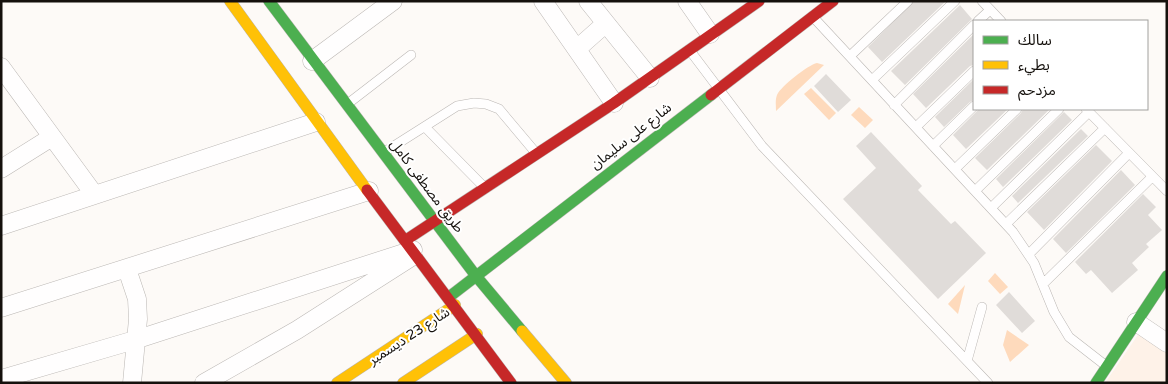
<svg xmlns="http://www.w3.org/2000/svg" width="1168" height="384" viewBox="0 0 1168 384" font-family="'Varela Round','Noto Sans Arabic',sans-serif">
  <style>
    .built { fill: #fef2e8 }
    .green { fill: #fedabc }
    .building { fill: #e0dcd9 }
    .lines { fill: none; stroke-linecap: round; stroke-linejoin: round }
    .lane-casing { stroke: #bbb7b4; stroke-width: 10 }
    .street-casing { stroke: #bbb7b4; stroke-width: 19 }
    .fast-casing { stroke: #bbb7b4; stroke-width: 12 }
    .slow-casing { stroke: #bbb7b4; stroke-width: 12 }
    .jam-casing { stroke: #bbb7b4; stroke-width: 12 }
    .lane { stroke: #fffefe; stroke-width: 9 }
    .street { stroke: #fffefe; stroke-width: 18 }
    .fast { stroke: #4caf50; stroke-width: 11 }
    .slow { stroke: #ffc107; stroke-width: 11 }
    .jam { stroke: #c62828; stroke-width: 11 }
    .labels { text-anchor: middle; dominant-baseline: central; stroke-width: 4; stroke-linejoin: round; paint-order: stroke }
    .street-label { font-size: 14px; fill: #15110d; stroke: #fff }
  </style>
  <rect width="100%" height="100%" fill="#fdfaf7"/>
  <!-- built -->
  <path class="built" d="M1140,332l27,17v34h-62z"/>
  <!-- green -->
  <path class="green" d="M817,63l7,2 -48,46c0,-5 -1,-11 1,-16 4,-9 31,-30 40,-32z
    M811,88l25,25 -7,7 -25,-26z
    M859,107l14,13 -8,8 -14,-13z
    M995,273l13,14 -8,7 -12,-13z
    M965,285l-7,29 -10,-10z
    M1007,330l22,15 -19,17 -7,-17z"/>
  <!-- building -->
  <path class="building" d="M914,1h32l-64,61 -14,-15z
    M960,5l12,14 -67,66 -14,-14z
    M974,34v31l-4,1 -44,42 -13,-14z
    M826,74l25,26 -13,12 -24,-26z
    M974,79v21l-4,2 -26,25 -9,-10z
    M979,109h29l-42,40 -13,-14z
    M1023,109h27l-63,61 -12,-12 46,-45z
    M1064,112l8,8 -69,67 -7,-8z
    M1081,129l7,7 -70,67 -6,-7z
    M871,132l51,54 -4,4 33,34 4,-3 31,32 -48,46 -95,-100 33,-31 -20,-22z
    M1096,145l16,16 -68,69 -17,-18z
    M1121,170l14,15 -69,68 -13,-14z
    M1143,194l13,13 -8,8 14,15 -16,14 3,3 -17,16 6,7 -26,23 -21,-23 -5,4 -11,-12z
    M1009,292l26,29 -13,12 -26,-28z"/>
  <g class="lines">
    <defs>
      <path id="lane" d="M982,1l19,20
        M814,18l199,214 21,31 20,49 15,25 36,28
        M978,21l12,-11
        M691,52l71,94 226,237
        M850,56l58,-55
        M872,80l83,-79
        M350,102l61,-47
        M894,105l80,-80
        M1086,109l81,82
        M425,127l59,60
        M916,127l58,-56
        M933,146l41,-40
        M386,151l71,-45 17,-3 12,1 13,5 37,44
        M955,169l62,-60
        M975,191l84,-82
        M991,208l98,-96
        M1006,224l99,-96
        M1029,254l99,-100
        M1044,283l108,-106
        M967,361l15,-54"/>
      <path id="street" d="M543,1l71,102
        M588,1l62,77
        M687,1l23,33
        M578,48l27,-24
        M312,61l81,-60
        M1,67l93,127
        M1,169l51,-32
        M1,226l315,-104
        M127,269l10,30 1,20 -6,64
        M1,308l368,-117
        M1136,322l31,21
        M1,379l137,-40 275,-89
        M204,383l93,-53 116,-74"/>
      <path id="fast" d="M269,1l207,275 46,55
        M449,297l262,-202
        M1096,383l71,-107"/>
      <path id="slow" d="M230,1l137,189
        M522,331l44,52
        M337,383l118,-78
        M403,383l74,-49"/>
      <path id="jam" d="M711,95l122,-94
        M367,190l144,193
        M406,240l208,-137 145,-102"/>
    </defs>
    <!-- lane casing -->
    <use href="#lane" class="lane-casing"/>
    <!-- street casing -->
    <use href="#street" class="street-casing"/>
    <!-- fast casing -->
    <use href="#fast" class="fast-casing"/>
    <!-- slow casing -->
    <use href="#slow" class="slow-casing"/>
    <!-- jam casing -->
    <use href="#jam" class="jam-casing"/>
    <!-- lane -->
    <use href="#lane" class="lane"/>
    <!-- street -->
    <use href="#street" class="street"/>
    <!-- fast -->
    <use href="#fast" class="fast"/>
    <!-- slow -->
    <use href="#slow" class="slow"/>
    <!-- jam -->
    <use href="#jam" class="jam"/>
  </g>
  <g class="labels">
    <!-- street labels -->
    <g class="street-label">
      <text transform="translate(631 136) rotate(-38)">شارع على سليمان</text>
      <text transform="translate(427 186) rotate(53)">طريق مصطفى كامل</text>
      <text transform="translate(409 336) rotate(-33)">شارع 23 ديسمبر</text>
    </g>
  </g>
  <!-- border -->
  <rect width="1168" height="384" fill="none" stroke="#15110d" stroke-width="5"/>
  <!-- legend -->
  <rect x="973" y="20" width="175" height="90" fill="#ffffff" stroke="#a1a09e"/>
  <rect x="983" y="36" width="25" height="8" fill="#4caf50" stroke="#a1a09e"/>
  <text x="1018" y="45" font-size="15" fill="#15110d">سالك</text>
  <rect x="983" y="61" width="25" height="8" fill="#ffc107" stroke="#a1a09e"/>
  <text x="1018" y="70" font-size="15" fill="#15110d">بطيء</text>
  <rect x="983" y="86" width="25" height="8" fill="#c62828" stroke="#a1a09e"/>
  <text x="1018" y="95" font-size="15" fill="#15110d">مزدحم</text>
</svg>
